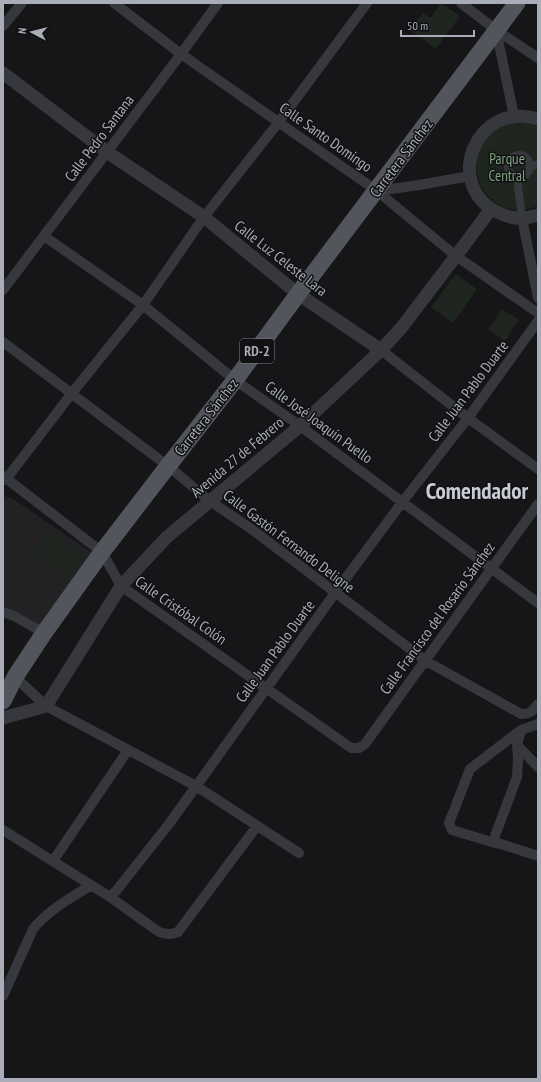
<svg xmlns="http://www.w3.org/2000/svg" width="541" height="1082" viewBox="0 0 541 1082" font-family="'PT Sans Narrow',sans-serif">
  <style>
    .built { fill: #222225 }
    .green { fill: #1e261f }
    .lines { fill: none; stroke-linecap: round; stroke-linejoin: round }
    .pedestrian { stroke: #37383d; stroke-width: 8 }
    .minor { stroke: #37383d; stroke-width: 10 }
    .tertiary { stroke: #37383d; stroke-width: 13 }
    .primary { stroke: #53555c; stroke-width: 17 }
    .labels { text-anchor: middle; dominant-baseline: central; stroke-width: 3; stroke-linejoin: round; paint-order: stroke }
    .shield { fill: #111113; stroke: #7b7e86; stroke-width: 1 }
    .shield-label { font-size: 14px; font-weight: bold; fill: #a8adb8 }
    .street-label { font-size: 15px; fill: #a8adb8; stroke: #111113 }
    .park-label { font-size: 15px; fill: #7fa381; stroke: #111113 }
    .town-label { font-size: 23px; font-weight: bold; fill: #c9ccd4; stroke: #111113 }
  </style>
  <rect width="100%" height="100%" fill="#161618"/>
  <!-- built -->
  <path class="built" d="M3,496l9,2 83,57 -54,74 -38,-24z"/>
  <!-- green -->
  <path class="green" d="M441,3l19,13 -24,33 -26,-19 13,-17 7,5z
    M513,123l19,1 6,3v79c-56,22 -86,-56 -37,-79 4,-2 9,-3 12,-4z
    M456,274l21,15 -24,34 -22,-16z
    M502,309l17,11 -14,21 -17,-11z
    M48,532l35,24 -14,22 -36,-25z"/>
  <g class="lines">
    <!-- pedestrian -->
    <path class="pedestrian" d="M508 166a11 11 0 1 1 22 0a11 11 0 1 1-22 0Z
      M530,166l8,-1
      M517,177l5,41"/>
    <!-- minor -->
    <path class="minor" d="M114,3l67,51 196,137 79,65 82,57
      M461,3l35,27 42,28
      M3,26l19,-23
      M496,30l18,86
      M377,191l42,-6 51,-9
      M522,218l16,80
      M44,236l99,69 92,75 65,46 238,177
      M3,290l178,-236 37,-51
      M3,342l165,124 42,35 40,27 176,133 95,53c9,1 12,-4 17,-10
      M381,350l87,68 70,51
      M3,476l99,76 19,34 230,162h8l6,-4 173,-240
      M3,480l4,-2 65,-85 71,-88 61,-88 74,-94 89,-120
      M3,612l11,4 30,17
      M15,677l31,29 150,80 103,67
      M521,730l-4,15 1,14 -1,18 -22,59v7l6,1 37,12
      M517,745l21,22
      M3,830l107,67 6,-6 53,-67 166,-231 68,-92 65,-83 70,-97
      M495,843l-43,-13 -3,-7 21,-54 51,-39 17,-6
      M53,861l75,-111
      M110,897l49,35c7,2 11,3 19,0l79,-106
      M3,996l30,-67c15,-19 38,-31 58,-44"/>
    <!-- tertiary -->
    <path class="tertiary" d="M3,73l104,79 97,65 94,77 83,56
      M538,119c-63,-19 -95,66 -41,93 8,4 17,7 26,6 5,0 10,-2 15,-3
      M3,718l43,-12 75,-120 46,-49 133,-111 81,-76 21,-23 54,-71 35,-47"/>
    <!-- primary -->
    <path class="primary" d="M3,701l12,-24 29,-44 58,-81 66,-86 67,-86 63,-86 219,-291"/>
  </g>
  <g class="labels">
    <!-- shield labels -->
    <rect class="shield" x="240" y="339" width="34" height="24" rx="3"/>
    <g class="shield-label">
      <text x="257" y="351">RD-2</text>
    </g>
    <!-- street labels -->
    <g class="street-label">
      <text transform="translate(326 137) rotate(35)">Calle Santo Domingo</text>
      <text transform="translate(99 138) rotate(-53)">Calle Pedro Santana</text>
      <text transform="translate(401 158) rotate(-53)">Carretera Sánchez</text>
      <text transform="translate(281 258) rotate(38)">Calle Luz Celeste Lara</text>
      <text transform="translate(468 391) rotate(-53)">Calle Juan Pablo Duarte</text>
      <text transform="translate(206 417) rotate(-52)">Carretera Sánchez</text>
      <text transform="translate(319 422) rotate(36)">Calle José Joaquín Puello</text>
      <text transform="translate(237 457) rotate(-40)">Avenida 27 de Febrero</text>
      <text transform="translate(289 541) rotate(37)">Calle Gastón Fernando Deligne</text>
      <text transform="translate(181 610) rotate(35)">Calle Cristóbal Colón</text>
      <text transform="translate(437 618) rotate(-54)">Calle Francisco del Rosario Sánchez</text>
      <text transform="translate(275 651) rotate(-54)">Calle Juan Pablo Duarte</text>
    </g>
    <!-- park labels -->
    <g class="park-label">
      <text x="507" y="158">Parque<tspan x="507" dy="17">Central</tspan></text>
    </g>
    <!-- town labels -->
    <g class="town-label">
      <text x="477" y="490">Comendador</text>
    </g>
  </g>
  <!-- border -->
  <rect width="541" height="1082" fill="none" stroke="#a8adb8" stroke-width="8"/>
  <!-- north arrow -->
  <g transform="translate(32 32) rotate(277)" stroke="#111113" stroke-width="3" paint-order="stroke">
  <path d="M0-3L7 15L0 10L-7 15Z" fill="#a8adb8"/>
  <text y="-6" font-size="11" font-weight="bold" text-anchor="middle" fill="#a8adb8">N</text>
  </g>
  <!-- scale -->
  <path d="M401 30v6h73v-6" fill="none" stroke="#a8adb8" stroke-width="2"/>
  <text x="407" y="30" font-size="12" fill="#a8adb8" stroke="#111113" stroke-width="3" paint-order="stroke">50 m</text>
</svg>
